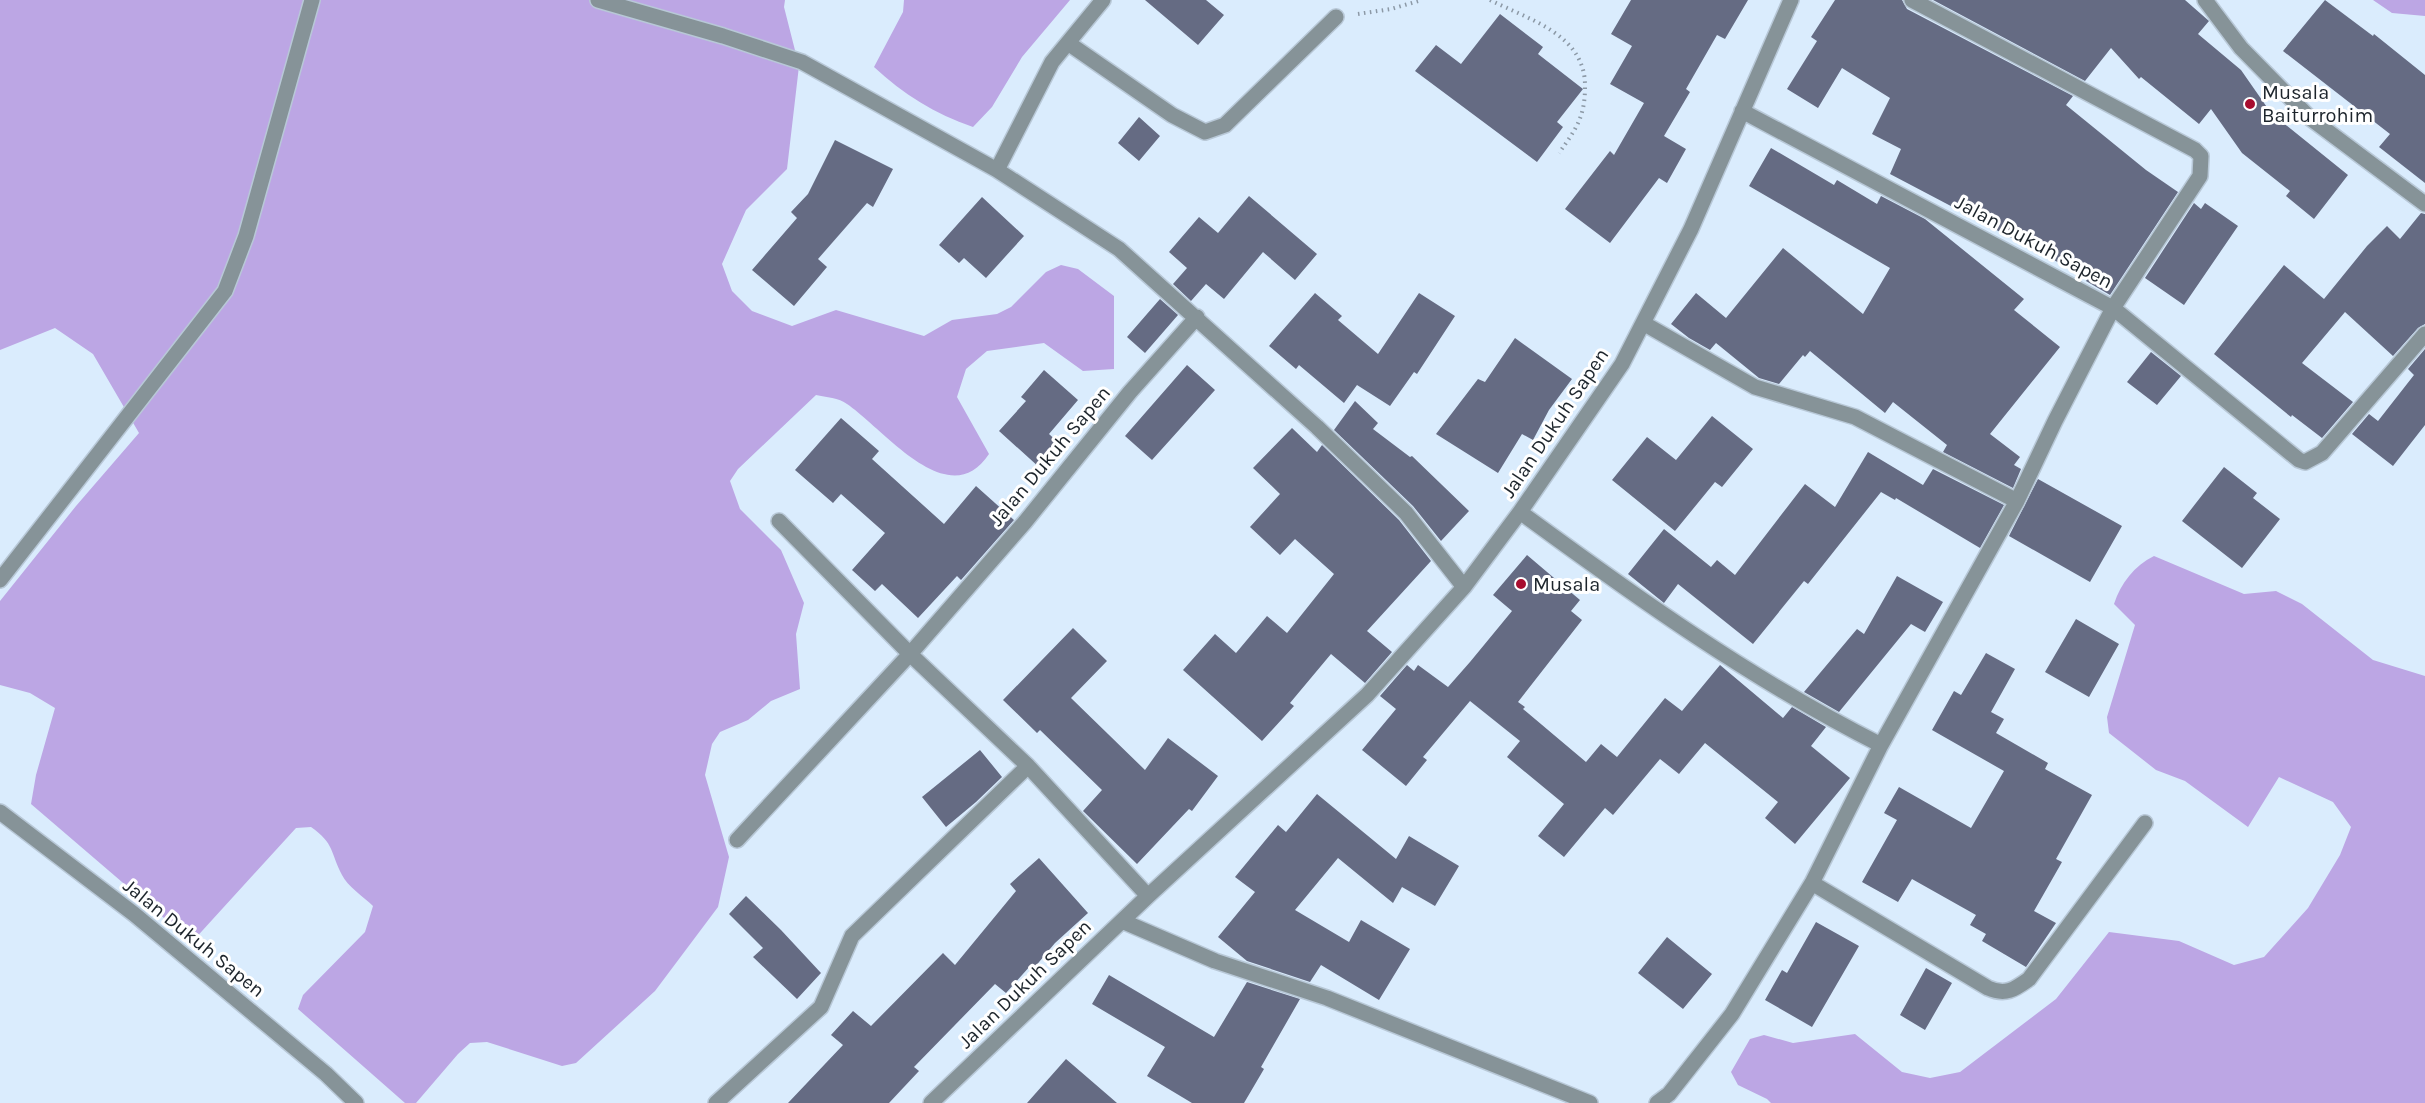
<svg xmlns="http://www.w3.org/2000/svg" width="2425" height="1103" viewBox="0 0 2425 1103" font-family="Karla,sans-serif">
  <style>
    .forest { fill: #bca6e4 }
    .building { fill: #656b83 }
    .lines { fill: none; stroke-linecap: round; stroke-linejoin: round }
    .minor-casing { stroke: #b8c8d7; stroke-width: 18 }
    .path { stroke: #8c99a6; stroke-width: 4; stroke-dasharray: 1.5 4.5; stroke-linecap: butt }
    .minor { stroke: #869398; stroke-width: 15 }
    .poi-dot { fill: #a70d2f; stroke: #fff; stroke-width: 2 }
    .labels { text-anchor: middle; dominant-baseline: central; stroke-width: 6; stroke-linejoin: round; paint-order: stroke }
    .poi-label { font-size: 20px; fill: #1c242b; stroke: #fff; text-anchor: start }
    .street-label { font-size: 20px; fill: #1c242b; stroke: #fff }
  </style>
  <rect width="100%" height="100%" fill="#daecfd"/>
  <!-- forest -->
  <path class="forest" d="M0,0h785l-1,7 15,59 -12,103 -41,41 -24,54 10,27 20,20 40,15 44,-16 88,26 28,-16 45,-6 14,-7 35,-35 15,-7 17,4 36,27v73l-31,2 -39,-28 -57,8 -21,18 -9,28 32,57c-40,61 -105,-25 -142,-50 -8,-6 -21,-7 -31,-9l-78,74 -8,12 10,28 41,41 23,53 -8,31 4,55 -29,12 -23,19 -28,12 -8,12 -7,31 24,82 -11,50 -63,84 -79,72 -14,3 -75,-24 -17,1 -12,11 -42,49h-11l-107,-94 5,-14 62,-63 8,-26c-9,-9 -26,-20 -31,-31 -12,-23 -7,-31 -31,-48l-15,1 -104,114 -161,-138 5,-29 19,-67 -25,-15 -30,-8v-84l76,-95 63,-73 -46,-79 -38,-26 -55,22z
    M904,0h166l-48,57 -30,50 -19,20c-38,-13 -70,-33 -99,-60l29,-55z
    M2373,0h52v16l-33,-3z
    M2154,556l90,38 32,-3 26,13 71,56 52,16v427h-654l-4,-4 -29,-14 -7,-13 19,-33 14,-4 29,8 62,-9 47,38 28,6 30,-6 96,-73 53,-67 70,9 55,24 30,-8 44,-49 32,-53 11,-28 -18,-25 -54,-25 -31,50 -63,-46 -29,-11 -47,-37 -2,-16 28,-92 -21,-21c7,-21 20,-38 40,-48z"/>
  <!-- building -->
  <path class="building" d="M1145,0h61l18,15 -26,30z
    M1631,0h117l-23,39 -8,-4 -31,54 4,3 -26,44 22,13 -19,34 -8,-5 -49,65 -45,-34 45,-58 4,4 30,-52 -34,-19 22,-38 -21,-12z
    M1835,0h67l5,9 166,87 -7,9 80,65 32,22 -68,103 -24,-14 2,-3 -198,-104 11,-25 -29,-15 18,-36 -48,-30 -24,40 -31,-19 30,-48 -6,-4z
    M1933,0h252l24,21 -11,13 43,36 30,43 77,62 -34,44 -28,-23 4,-5 -48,-38 -31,-44 -12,15 -58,-47 -2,2 -28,-31 -26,33z
    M2325,0l48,36 1,-2 51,41v108l-46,-36 11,-13 -107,-83z
    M1500,14l43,33 -5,7 45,35 -26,33 6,5 -26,35 -122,-91 21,-26 25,19z
    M1139,117l21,19 -21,25 -21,-18z
    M835,140l58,29 -20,38 -6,-4 -49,56 9,8 -33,39 -42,-36 45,-52 -6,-6 17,-18z
    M1771,148l63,37 3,-5 40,24 4,-8 44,23 99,80 -10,11 46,37 -70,87 30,23 -6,8 7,4 -8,19 -70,-36 4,-7 -54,-43 -8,11 -75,-62 -5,6 -2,-2 -24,29 -20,-6 -43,-35 -6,7 -21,-12 -18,-14 25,-31 30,25 57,-70 80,66 27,-46 -141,-82z
    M1249,196l68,58 -22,26 -32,-28 -39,47 -18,-15 -15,17 -18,-17 14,-16 -18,-16 30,-35 19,16z
    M982,197l42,39 -38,42 -22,-20 -5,5 -20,-18z
    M2194,203l7,6 4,-6 33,23 -54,79 -39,-27z
    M2421,213l4,1v110l-7,4 -25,28 -48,-44 -43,51 51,39 -31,36 -30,-23 -1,2 -77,-63 70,-89 40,34 43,-53 20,-20 13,13z
    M1315,293l27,23 -4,4 40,34 41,-61 36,23 -38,58 -3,-2 -24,34 -33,-21 -13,18 -45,-38 -3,4 -27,-23z
    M1160,299l18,16 -33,38 -18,-16z
    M1515,338l57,41 -23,31 -16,30 -11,-6 -24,39 -62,-39 42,-55 7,3z
    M2425,349v76l-32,41 -41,-32 17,-20 9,7 36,-46 -6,-6z
    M2151,352l30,24 -24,29 -30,-23z
    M1187,365l28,25 -63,70 -27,-24z
    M1044,370l34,30 -29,34 12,11 -21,23 -41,-37 27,-30 -5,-4z
    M1355,401l23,22 -5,6 37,28 2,-1 57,55 -28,30 -28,-35 -79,-76z
    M1712,416l41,33 -31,38 -7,-5 -40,49 -63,-51 35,-43 29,23z
    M841,418l38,33 -7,8 72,65 32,-38 38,34 -53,60 -4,-4 -39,42 -36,-34 -7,7 -23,-21 33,-37 -44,-39 -8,9 -38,-33z
    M1292,428l25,24 5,-7 77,75 32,41 -64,70 25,21 -27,31 -34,-29 -41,49 4,3 -32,35 -79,-71 32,-36 21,19 31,-37 20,17 47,-59 -39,-35 -15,16 -30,-28 30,-33 -27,-26z
    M1868,452l55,33 10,-16 71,36 -24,43 -84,-50 -1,2 -14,-8 -73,92 -4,-3 -51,63 -75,-60 -14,19 -36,-29 36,-45 47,38 6,-7 18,15 70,-91 30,23z
    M2224,467l33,26 -4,5 27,21 -38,49 -60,-47z
    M2038,479l84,47 -32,56 -81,-46z
    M1527,555l53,45 -9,11 11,9 -64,82 7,5 -2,2 63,53 15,-18 16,13 48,-59 17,13 38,-46 63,53 9,-11 34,20 -15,19 39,32 -55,66 -30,-26 13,-16 -73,-59 -26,31 -19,-15 -47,56 -8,-7 -41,49 -26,-21 26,-32 -57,-47 13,-16 -50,-40 -47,56 4,3 -21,26 -44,-36 34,-41 -16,-13 27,-31 7,6 4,-6 30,22 22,-25 42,-51 -19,-16z
    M1897,576l46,26 -18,30 -14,-8 -72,88 -35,-20 53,-63 7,5z
    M2076,619l43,25 -30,53 -44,-25z
    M1073,628l34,33 -36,37 74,72 23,-32 50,38 -26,35 -3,-2 -52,55 -54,-53 19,-21 -62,-60 -3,3 -34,-33z
    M1986,653l29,16 -24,43 13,7 -8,14 52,30 -3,6 47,26 -36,64 6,3 -28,49 22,12 -30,44 -44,-26 4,-7 -16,-9 6,-10 -64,-36 -14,23 -36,-20 35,-62 -13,-7 15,-26 72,41 33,-57 -72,-41 22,-39 7,4z
    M980,750l22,27 -26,25 -30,25 -24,-30z
    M1317,794l79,65 13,-23 50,30 -24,40 -33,-19 -9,16 -55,-45 -43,52 54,32 12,-22 49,29 -31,51 -58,-35 -11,17 -63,-21 -29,-24 37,-45 -20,-15 43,-52 8,7z
    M1039,858l49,55 -33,30 -21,25 -3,-3 -25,28 -11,-9 -81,83 5,4 -30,32h-101l55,-58 -12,-10 22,-24 18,15 72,-73 12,12 61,-74 -6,-7z
    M746,896l35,34 40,43 -24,26 -44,-42 10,-9 -34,-34z
    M1816,922l43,24 -47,81 -47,-27 17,-30 5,3z
    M1667,937l45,37 -29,35 -45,-36z
    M1926,968l26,15 -27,47 -25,-15z
    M1109,975l105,62 33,-55 53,17 -39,68 3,2 -20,34h-52l-45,-27 18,-29 -73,-43z
    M1066,1059l51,44h-90z"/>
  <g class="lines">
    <defs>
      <path id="minor" d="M598,0l125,36 79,26 195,108 122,79 198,178 89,86 58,74
        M2205,0l36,48 69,70 115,86
        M1068,43l104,72 33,17 20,-7 111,-108
        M1742,111l371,197 186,152 6,2 17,-9 103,-119
        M997,170l55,-108 51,-62
        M1643,323l112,64 100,30 162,84
        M1520,512c116,85 232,168 361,233
        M0,580l225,-289 21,-55 66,-236
        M0,812l134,102 192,160 30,29
        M737,840l173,-186 -131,-133
        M1812,883l176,105c18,8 27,1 41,-9l116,-156
        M1148,896l-120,-130 -118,-112 115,-132 105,-130 67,-75
        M1122,921l93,40 112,37 263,105
        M716,1103l105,-96 31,-71 176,-170
        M931,1103l217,-207 219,-201 97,-108 56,-75 102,-148 69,-135 100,-229
        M1657,1103l12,-9 63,-80 80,-131 69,-138 136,-244 38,-80 58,-113 87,-132 1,-20 -6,-6 -283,-150"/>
    </defs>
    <!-- minor casing -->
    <use href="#minor" class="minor-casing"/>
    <!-- path -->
    <path class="path" d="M1490,0c40,20 96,35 95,87 0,30 -9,42 -26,66
      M1358,14l33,-5 31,-9"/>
    <!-- minor -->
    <use href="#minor" class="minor"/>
  </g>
  <!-- markers -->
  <g class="poi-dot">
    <circle cx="2250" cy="104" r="6"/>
    <circle cx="1521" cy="584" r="6"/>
  </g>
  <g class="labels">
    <!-- poi labels -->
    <g class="poi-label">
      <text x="2262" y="92">Musala<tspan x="2262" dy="23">Baiturrohim</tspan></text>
      <text x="1533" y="584">Musala</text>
    </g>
    <!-- street labels -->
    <g class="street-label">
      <text transform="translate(2034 242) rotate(28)">Jalan Dukuh Sapen</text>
      <text transform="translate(1555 423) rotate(-56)">Jalan Dukuh Sapen</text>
      <text transform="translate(1050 456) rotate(-50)">Jalan Dukuh Sapen</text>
      <text transform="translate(194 938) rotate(39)">Jalan Dukuh Sapen</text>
      <text transform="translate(1025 984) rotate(-44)">Jalan Dukuh Sapen</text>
    </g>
  </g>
</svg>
